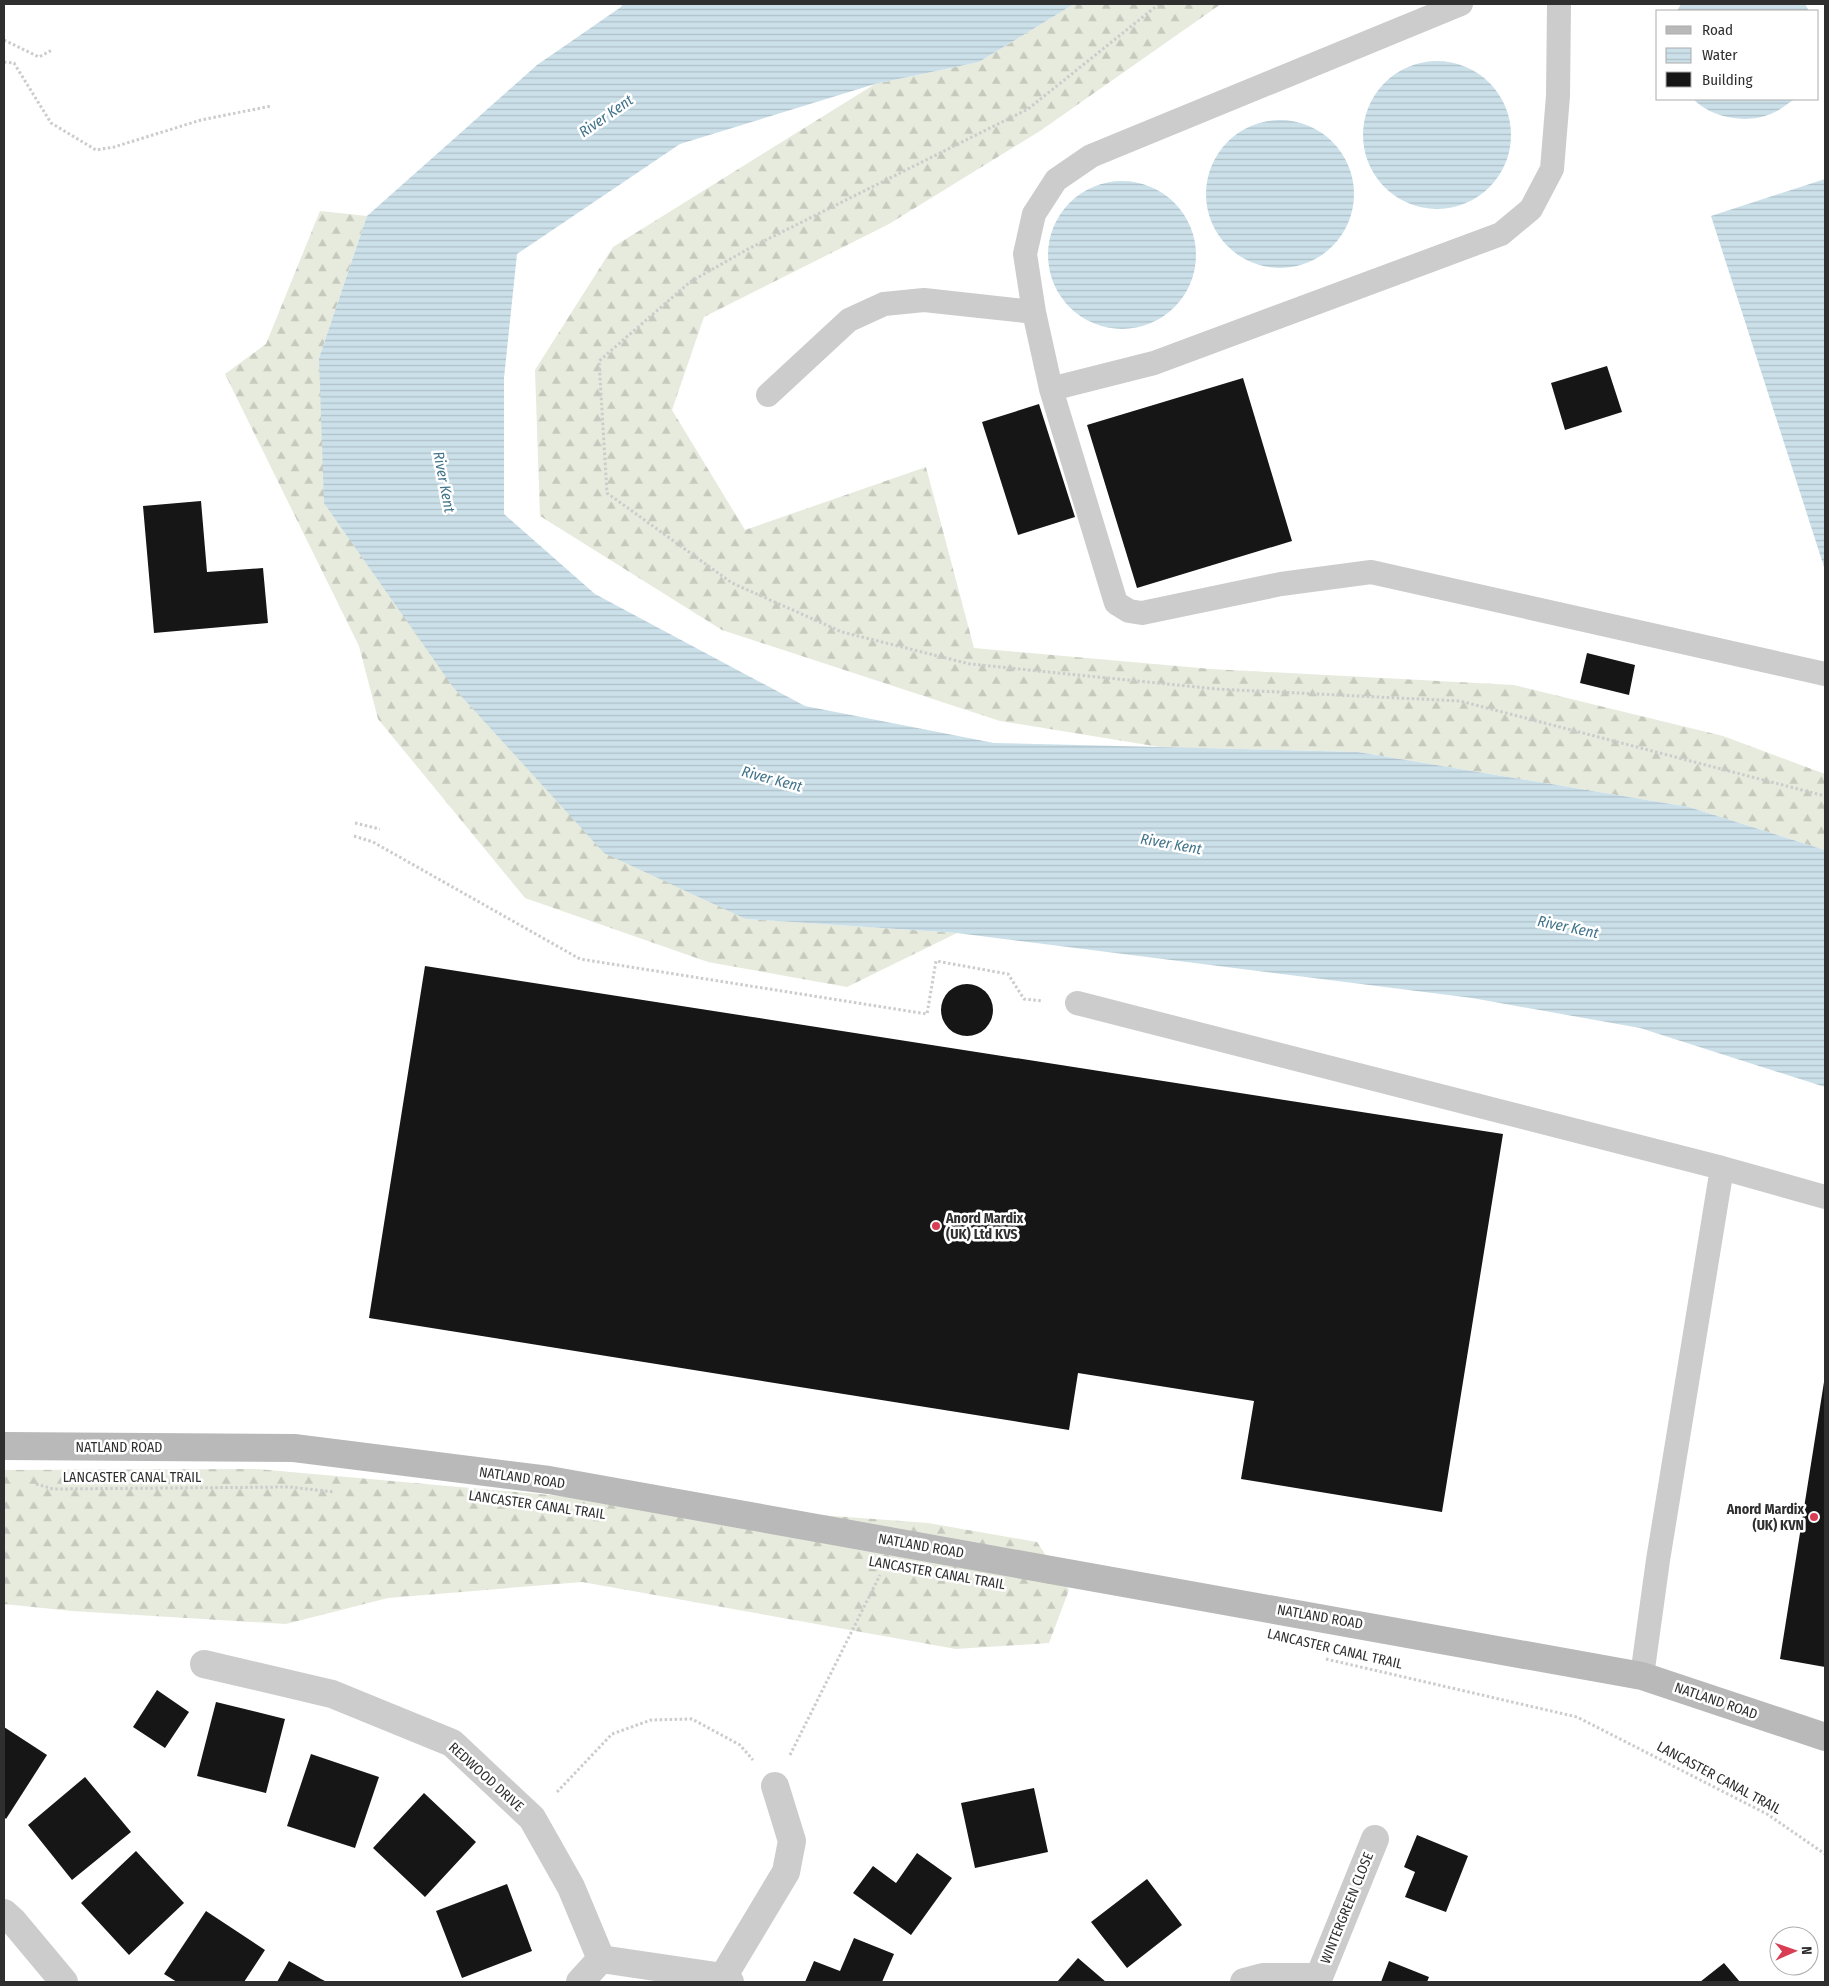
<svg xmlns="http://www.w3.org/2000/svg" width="1829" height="1986" viewBox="0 0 1829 1986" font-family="'Fira Sans Condensed',sans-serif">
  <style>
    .forest { fill: url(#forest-firs) }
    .water { fill: url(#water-rules) }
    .building { fill: #161616 }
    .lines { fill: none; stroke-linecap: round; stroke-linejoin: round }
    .path { stroke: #ccc; stroke-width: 3; stroke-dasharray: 2.5 2.5; stroke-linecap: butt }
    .lane { stroke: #ccc; stroke-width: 24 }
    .street { stroke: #ccc; stroke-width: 28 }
    .secondary { stroke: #b9b9b9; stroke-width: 28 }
    .poi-dot { fill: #d93d54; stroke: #fff; stroke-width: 2 }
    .labels { text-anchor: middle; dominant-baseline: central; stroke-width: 5; stroke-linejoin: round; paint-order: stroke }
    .poi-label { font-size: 14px; font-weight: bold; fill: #2f2f2f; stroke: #fff; text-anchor: start }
    .street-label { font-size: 14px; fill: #2f2f2f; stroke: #fff }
    .water-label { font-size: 15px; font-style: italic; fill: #42748b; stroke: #fff }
  </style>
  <defs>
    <pattern id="forest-firs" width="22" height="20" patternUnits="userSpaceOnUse" patternTransform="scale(1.25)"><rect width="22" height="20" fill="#e6ebdd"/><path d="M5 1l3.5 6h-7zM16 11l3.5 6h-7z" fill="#c6cabe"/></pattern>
    <pattern id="water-rules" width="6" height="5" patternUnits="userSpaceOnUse" patternTransform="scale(1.25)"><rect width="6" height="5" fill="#cbe0e9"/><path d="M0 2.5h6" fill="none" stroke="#afc0c8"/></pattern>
  </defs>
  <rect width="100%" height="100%" fill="#fff"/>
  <!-- forest -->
  <path class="forest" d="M1074,4h147l-181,127 -151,93 -185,93 -32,93 73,120 181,-63 48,181 237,21 303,16 209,51 102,38v76l-136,-43 -331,-55 -198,-5 -160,-26 -278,-91 -182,-114 -5,-146 78,-123 262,-163 104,-22z
    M320,211l47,5 -48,142 427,561 211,14 -110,54 -139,-25 -183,-64 -147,-179 -19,-73 -134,-272 41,-30z
    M257,1469l304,27 367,27 109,19 32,48 -20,53 -93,6 -374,-67 -194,16 -102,26 -214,-13 -68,-7v-134z"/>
  <!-- water -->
  <path class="water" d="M623,4h451l-95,58 -104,22 -195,60 -163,110 -13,124v136l91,80 210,112 189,37 364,9 331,55 136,43v237l-185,-59 -168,-30 -515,-65 -211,-14 -142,-66 -151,-166 -129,-184 -5,-145 48,-142 170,-151 84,-58z
    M1681,4h124l4,7h-132z
    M1363 135a74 74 0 1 1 148 0a74 74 0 1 1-148 0Z
    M1693,99h102c-7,4 -13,10 -20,13 -26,13 -62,7 -82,-13z
    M1206 194a74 74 0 1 1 148 0a74 74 0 1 1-148 0Z
    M1825,179v391l-114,-354z
    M1048 255a74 74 0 1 1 148 0a74 74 0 1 1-148 0Z"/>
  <!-- building -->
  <path class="building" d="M1607,366l15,46 -57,18 -14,-47z
    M1243,378l49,163 -155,47 -50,-163z
    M1039,404l36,113 -57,18 -36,-113z
    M201,501l6,71 56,-4 5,55 -114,10 -11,-127z
    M1587,653l48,12 -6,30 -49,-12z
    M425,966l1078,168 -61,378 -201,-33 13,-78 -176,-28 -9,57 -700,-112z
    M941 1010a26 26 0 1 1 52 0a26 26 0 1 1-52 0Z
    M1824,1382h1v285l-45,-8z
    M157,1690l32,22 -24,36 -32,-21z
    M216,1702l69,17 -19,74 -69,-17z
    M4,1727l43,28 -41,64 -2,-2z
    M311,1754l68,23 -24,71 -68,-22z
    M85,1777l46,55 -59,48 -44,-55z
    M1034,1788l14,64 -73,16 -14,-65z
    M424,1793l52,49 -51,55 -52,-49z
    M1417,1835l51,21 -22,56 -41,-15 10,-25 -11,-5z
    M136,1851l48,52 -55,52 -48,-52z
    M917,1853l35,25 -41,57 -58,-42 20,-27 23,17z
    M1147,1879l35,46 -55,43 -36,-46z
    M507,1884l25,67 -70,27 -26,-67z
    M206,1911l59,39 -21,32h-67l-13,-8z
    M854,1938l40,16 -12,28h-77l9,-21 26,10z
    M1078,1958l28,24h-49z
    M289,1961l32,18 6,3h-50z
    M1389,1961l40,16 -2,5h-46z
    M1724,1963l16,19h-40z"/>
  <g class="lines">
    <!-- path -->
    <path class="path" d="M1159,4l-131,105 -280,140 -58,33 -91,79 8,132 125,90 110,49 128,32 246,25 244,12 365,95
      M4,40l35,17 13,-7
      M4,62l10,1 37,60 45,27 18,-3 87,-27 70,-14
      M355,823l25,6
      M354,836l19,6 207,117 347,55 9,-53 72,13 16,25 19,2
      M36,1484l17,5 237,-2 44,5
      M1326,1659l251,58 190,97 58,40
      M790,1755l90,-180
      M557,1792l55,-58 39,-14 41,-1 48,26 13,15"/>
    <!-- lane -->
    <path class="lane" d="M1461,4l-370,152 -35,24 -22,34 -9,40 9,58 17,77 65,214 13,8 13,2 139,-29 90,-12 454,102
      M1051,389l103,-26 347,-129 30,-25 21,-40 6,-73 1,-92
      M768,395l81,-75 35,-16 40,-4 110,12
      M1077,1003l645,165 103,29
      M1642,1676l16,-116 64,-392"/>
    <!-- street -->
    <path class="street" d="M204,1664l128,30 120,49 80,75 39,69 30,72
      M4,1913l9,8 51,61
      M723,1977l63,-105 6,-31 -17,-55
      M580,1982l21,-23 122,18 7,5
      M1244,1982l19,-5h56
      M1317,1982l58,-143"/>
    <!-- secondary -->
    <path class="secondary" d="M4,1446l290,2 255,32 1093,196 183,61"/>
  </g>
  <!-- markers -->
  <g class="poi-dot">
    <circle cx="936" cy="1226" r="5"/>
    <circle cx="1814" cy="1517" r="5"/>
  </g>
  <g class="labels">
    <!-- poi labels -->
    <g class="poi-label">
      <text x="946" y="1218">Anord Mardix<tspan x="946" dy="16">(UK) Ltd KVS</tspan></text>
      <text x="1804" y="1509" text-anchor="end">Anord Mardix<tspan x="1804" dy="16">(UK) KVN</tspan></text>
    </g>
    <!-- street labels -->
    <g class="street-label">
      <text x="119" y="1447">NATLAND ROAD</text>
      <text x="132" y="1477">LANCASTER CANAL TRAIL</text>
      <text transform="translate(522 1478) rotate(8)">NATLAND ROAD</text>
      <text transform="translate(537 1505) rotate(8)">LANCASTER CANAL TRAIL</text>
      <text transform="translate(921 1546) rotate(10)">NATLAND ROAD</text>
      <text transform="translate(937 1573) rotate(10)">LANCASTER CANAL TRAIL</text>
      <text transform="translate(1320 1617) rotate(10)">NATLAND ROAD</text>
      <text transform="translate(1335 1649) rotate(13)">LANCASTER CANAL TRAIL</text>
      <text transform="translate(1716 1701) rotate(19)">NATLAND ROAD</text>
      <text transform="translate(486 1777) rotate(42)">REDWOOD DRIVE</text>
      <text transform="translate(1719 1778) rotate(28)">LANCASTER CANAL TRAIL</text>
      <text transform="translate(1347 1908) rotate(-68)">WINTERGREEN CLOSE</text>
    </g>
    <!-- water labels -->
    <g class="water-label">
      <text transform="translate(606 116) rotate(-35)">River Kent</text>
      <text transform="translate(444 482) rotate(79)">River Kent</text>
      <text transform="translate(772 779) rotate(15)">River Kent</text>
      <text transform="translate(1171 844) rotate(10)">River Kent</text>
      <text transform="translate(1568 927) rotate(12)">River Kent</text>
    </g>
  </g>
  <!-- border -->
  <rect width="1829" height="1986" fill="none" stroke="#2f2f2f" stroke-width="10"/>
  <!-- legend -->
  <rect x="1656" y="10" width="162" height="90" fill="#ffffff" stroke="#acacac"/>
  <rect x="1666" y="26" width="25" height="8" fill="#b9b9b9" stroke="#acacac"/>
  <text x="1702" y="35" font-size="15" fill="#2f2f2f">Road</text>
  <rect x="1666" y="48" width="25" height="15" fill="url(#water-rules)" stroke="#acacac"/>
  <text x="1702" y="60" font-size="15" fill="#2f2f2f">Water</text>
  <rect x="1666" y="72" width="25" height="15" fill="#161616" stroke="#acacac"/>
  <text x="1702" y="85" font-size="15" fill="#2f2f2f">Building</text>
  <!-- north arrow -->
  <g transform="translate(1794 1951) rotate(88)"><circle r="24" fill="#ffffff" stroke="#acacac"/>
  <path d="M0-4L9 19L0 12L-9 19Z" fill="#d93d54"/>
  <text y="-8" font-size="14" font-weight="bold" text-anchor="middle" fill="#2f2f2f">N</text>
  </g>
</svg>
